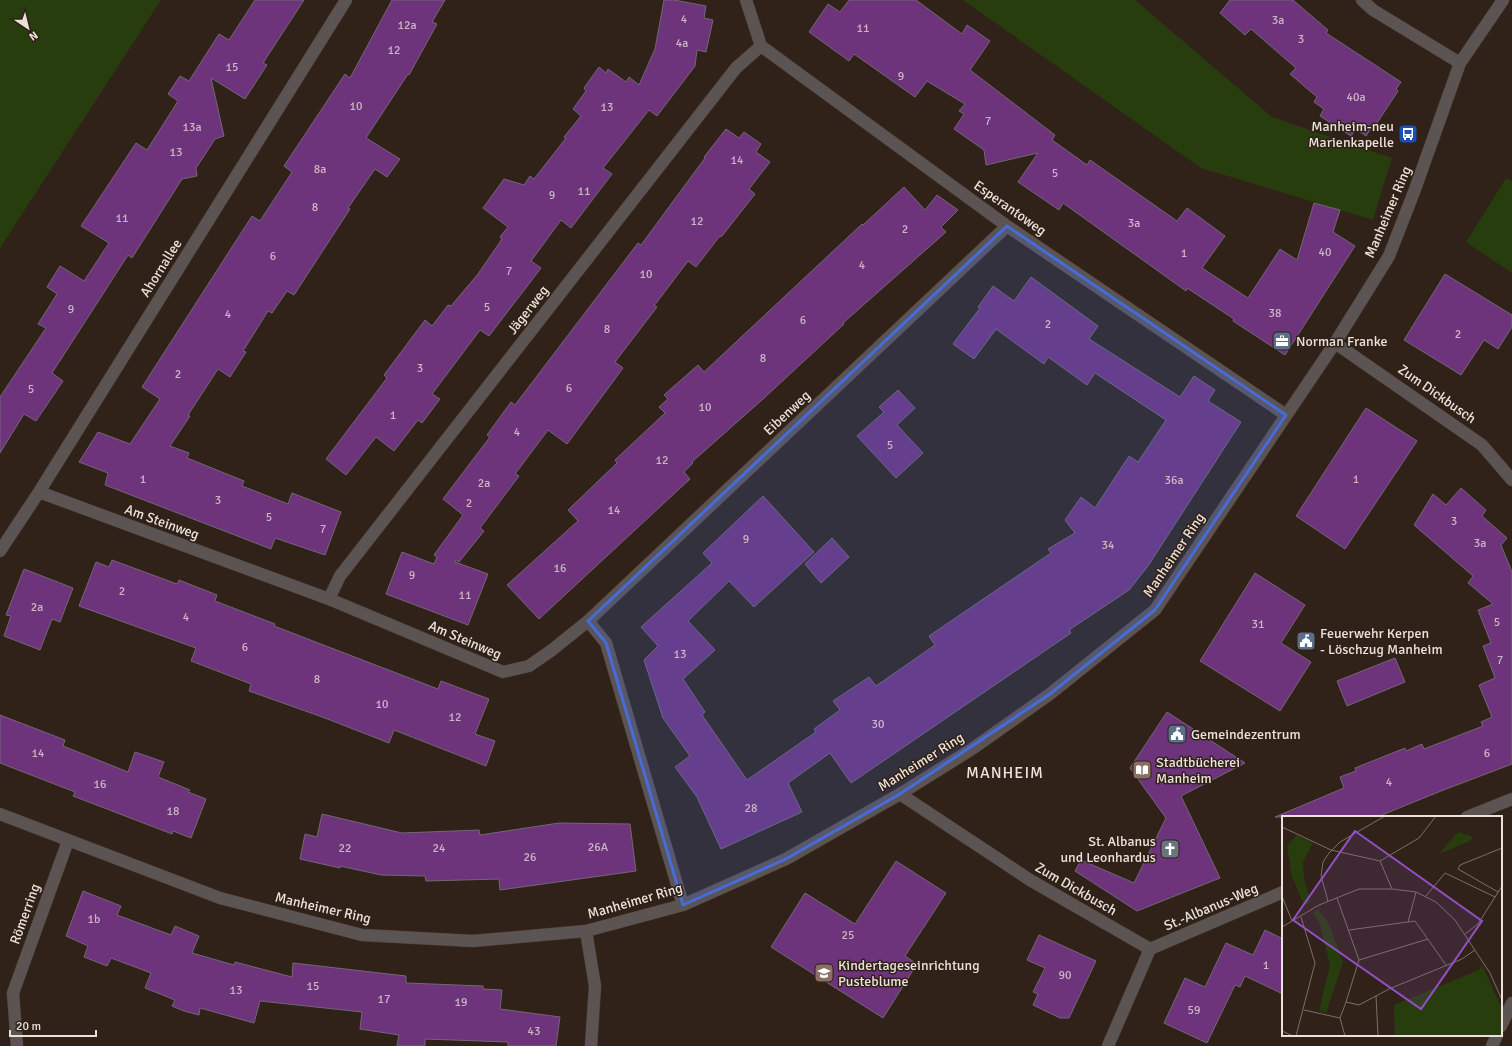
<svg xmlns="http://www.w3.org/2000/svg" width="1512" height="1046" viewBox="0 0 1512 1046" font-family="Signika,sans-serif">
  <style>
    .green { fill: #273d0e }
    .building { fill: #6d337b; stroke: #736776 }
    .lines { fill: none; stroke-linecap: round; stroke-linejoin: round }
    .street-casing { stroke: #4a3d33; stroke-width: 13 }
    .street { stroke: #5c5353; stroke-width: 12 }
    .marked { fill: #466cd9; fill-opacity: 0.2; stroke: #466cd9; stroke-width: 3; stroke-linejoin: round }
    .labels { text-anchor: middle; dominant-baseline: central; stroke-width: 3; stroke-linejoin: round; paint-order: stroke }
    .number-label { font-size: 12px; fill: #ccb6c4 }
    .poi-label { font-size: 14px; fill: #ece2dc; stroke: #302218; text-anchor: start }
    .street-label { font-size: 14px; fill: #ece2dc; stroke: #302218 }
    .quarter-label { font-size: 16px; letter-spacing: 1px; fill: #ece2dc; stroke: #302218 }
    .inset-road { fill: none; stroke: #7b6f66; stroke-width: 1 }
    .view { fill: #9250c5; fill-opacity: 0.15; stroke: #9250c5; stroke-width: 2 }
    .inset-edge { fill: none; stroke: #ece2dc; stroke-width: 2 }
  </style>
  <rect width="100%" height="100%" fill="#302218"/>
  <!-- green -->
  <path class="green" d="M0,0h161l-161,248z
    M963,0h172l137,117 120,41 -19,62 -172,-52z
    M1506,178l6,3v92l-46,-31z"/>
  <!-- building -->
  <path class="building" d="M255,0h49l-41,63 4,2 -22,34 -34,-21 13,58 -9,3 -9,14 -10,15 1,8 -15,3 -50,79 -4,-3 -76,118 11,8 -27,40 -12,-7 -24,39v-56l46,-69 -8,-4 19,-30 -10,-7 13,-21 24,15 25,-38 -28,-17 55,-83 11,7 31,-49 -10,-7 12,-18 9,5 30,-47 10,6z
    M392,0h53l-13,22 5,2 -28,51 -1,-1 -42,64 34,21 -13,18 -12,-8 -27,39 2,1 -56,86 -7,-4 -15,22 -4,-2 -25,40 3,1 -16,25 -12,-8 -30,46 2,1 -20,30 19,7 -2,5 57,23 -2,5 46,18 4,-11 49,19 -16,43 -50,-17 -4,11 -166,-64 3,-12 -29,-11 19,-30 32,12 30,-45 -18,-12 110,-171 8,5 32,-49 -8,-6 61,-92 5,4z
    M664,0h10l32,6 -2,12 9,2 -7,32 -9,-2 -2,16 -38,50 -8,-6 -46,58 9,6 -41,54 -10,-8 -30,41 10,7 -52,68 -9,-6 -48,64 8,5 -18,24 -4,-3 -24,31 -18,-14 -30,38 -20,-16 61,-81 -3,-3 41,-55 7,6 16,-21 3,1 27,-32 24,-35 -2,-2 8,-10 -25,-19 21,-29 20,6 6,-9 4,3 32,-41 -2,-1 17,-21 -8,-7 13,-18 -2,-3 15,-21 7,6 2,-4 18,13 3,-5 10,8 16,-36z
    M849,0h67l46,34 5,-9 23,16 -20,29 85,65 -3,5 35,25 3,-5 87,61 10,-13 38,28 -23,32 46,30 32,-49 17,11 17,-57 26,7 -7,22 22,14 -70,109 -52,-34 1,-2 -47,-31 -1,3 -123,-88 -4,7 -41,-28 20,-29 -52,12 -2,-15 -30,-21 10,-15 -5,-3 6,-7 -38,-23 -12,16 -61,-43 -5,7 -40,-29 19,-28 12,8z
    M1230,0h63l35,30 -2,3 75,49 -5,7 2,2 -23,35 -2,-1 -7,11 -10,-7 -5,7 -31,-20 4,-7 -10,-7 3,-5 -27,-23 6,-6 -45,-39 -6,6 -25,-22z
    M726,129l13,9 5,-6 17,12 -5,8 14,10 -21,27 6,5 -33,42 -3,1 -23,30 -8,-6 -34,45 3,1 -42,55 8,6 -56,76 -19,-14 -33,44 4,2 -39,52 4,3 -25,31 -3,-2 -1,2 33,12 -20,51 -82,-31 16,-42 32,12 3,-7 -3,-2 29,-40 -20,-16 47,-62 -3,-2 24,-33 4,3 123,-162 3,2 64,-87 -1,-1z
    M904,187l21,23 12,-15 21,15 -17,17 5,5 -103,91 1,1 -81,75 -71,63 1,1 -9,9 6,7 -151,140 -32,-34 71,-64 -10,-11 49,-47 -2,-3 50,-47 -6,-6 9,-8 -4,-4 34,-30 6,7 158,-148 1,1z
    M1445,274l67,41v12l-14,22 -14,-9 -23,35 -57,-35z
    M1031,277l67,49 -9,13 91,58 14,-21 21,14 -7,11 33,21 -93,144 -19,24 -60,40 2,3 -220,150 -21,-30 -42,30 14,29 -81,37 -24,-52 -22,-30 15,-11 -27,-38 -19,-58 14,-14 -17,-19 71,-64 -9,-10 60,-57 51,56 -60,55 -25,-26 -41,40 27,29 -32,29 22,33 -3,3 45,65 69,-48 -2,-3 26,-19 -7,-9 36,-24 7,9 59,-41 -6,-9 122,-83 -3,-4 27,-16 -10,-13 16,-23 14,11 34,-52 9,6 28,-42 -71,-47 -8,12 -39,-28 -4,7 -48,-35 -22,30 -21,-15 27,-36 -2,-1 15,-21 21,15z
    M898,390l17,18 -18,17 26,28 -27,25 -39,-42 27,-24 -5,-5z
    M1366,408l51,33 -72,108 -49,-33z
    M1461,488l25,22 -4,6 25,22 -6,7 11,27v192l-71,27 -64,26h-102l69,-29 -4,-11 16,-6 -1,-3 50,-20 1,3 16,-7 2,5 59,-23 -2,-4 11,-5 -13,-32 16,-7 -12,-32 8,-3 -13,-33 15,-6 -25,-21 5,-7 -59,-51 19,-31 13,11z
    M832,538l17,19 -28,26 -16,-19z
    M112,560l65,24 2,-4 38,15 -2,6 60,23 -1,2 164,63 3,-8 48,18 -14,35 20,7 -9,25 -92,-36 -5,13 -64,-25 -76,-27 2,-7 -60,-23 5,-13 -117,-42 17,-44 13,5z
    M24,569l49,19 -13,34 -8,-3 -12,31 -36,-14 7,-20 -5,-1z
    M1255,573l50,32 -24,38 30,19 -31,49 -80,-50z
    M1395,658l10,24 -58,24 -10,-25z
    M1167,712l78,51 -64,33 39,82 -83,33 -62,-40 6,-11 53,23 32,-65 -36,-50z
    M0,715l65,25 -2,6 65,26 7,-20 29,10 -6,15 32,13 -2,2 18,7 -15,39 -18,-7 -1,3 -99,-38 2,-4 -75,-29z
    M322,814l80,19 77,-3 1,5 79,-12 71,1 6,47 -136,19 -1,-11 -73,2 -1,-5 -44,-1 -41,-9v2l-40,-9 5,-25 12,3z
    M896,861l50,32 -41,63 12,8 -34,54 -112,-71 34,-54 50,31z
    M83,891l38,15 -4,9 54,20 4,-9 24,10 -7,17 42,12 1,-3 57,15 1,-14 113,13v7l77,3v3l19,1 -2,19 60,8 -4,29h-48v-4l-83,-3v7h-28l2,-11 -39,-6 2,-17 -102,-11 -6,22 -54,-15 -1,7 -15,-4 -12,-5 3,-6 -30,-12 6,-15 -40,-15 -4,8 -23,-9 4,-11 -22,-10z
    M1265,930l18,9v55l-38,-18 -5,11 -5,-2 -28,58 -43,-20 21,-45 20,9 21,-44 27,12z
    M1039,935l57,26 -27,57h-9l-27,-13 5,-11 -5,-2 12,-24 -18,-8z"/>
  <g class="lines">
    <defs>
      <path id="street" d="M746,0l15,46 246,180 279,189
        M1362,0l11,10 87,53
        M1335,343l147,102 30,35
        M39,492l290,107 174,73 26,-6 23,-16 36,-29 419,-395
        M0,551l39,-59 307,-492
        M329,599l11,-23 396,-508 25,-22
        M588,621l18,22 77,262
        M900,794l130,86 120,69 -42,97
        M0,814l220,84 142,37 111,6 113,-10 97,-26 103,-46 114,-65 72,-45 78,-55 105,-84 180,-267 54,-87 25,-64 46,-129 43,-63
        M1467,817l45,-18
        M586,931l9,55 -4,60
        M1150,949l133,-57
        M1501,1026l11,-23
        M17,1046l-4,-53 55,-152
        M1492,1046l5,-11"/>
    </defs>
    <!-- street casing -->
    <use href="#street" class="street-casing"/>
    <!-- street -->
    <use href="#street" class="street"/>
  </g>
  <!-- marked area -->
  <path class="marked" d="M1007,226l279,189 -131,195 -105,84 -150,100 -114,65 -103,46 -77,-262 -18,-22z"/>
  <!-- icons -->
  <defs>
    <symbol id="bus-square" viewBox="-11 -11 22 22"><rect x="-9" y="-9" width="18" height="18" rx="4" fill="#1a4fb4" stroke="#302218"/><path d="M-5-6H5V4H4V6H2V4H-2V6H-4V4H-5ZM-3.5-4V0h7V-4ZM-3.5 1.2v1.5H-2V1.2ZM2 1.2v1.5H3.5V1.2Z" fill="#fff"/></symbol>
    <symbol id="office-square" viewBox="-11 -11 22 22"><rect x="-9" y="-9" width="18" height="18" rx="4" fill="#5c6f8a" stroke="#302218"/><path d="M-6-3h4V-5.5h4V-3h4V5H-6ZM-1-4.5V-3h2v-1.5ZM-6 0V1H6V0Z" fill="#fff"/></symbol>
    <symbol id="civic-square" viewBox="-11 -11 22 22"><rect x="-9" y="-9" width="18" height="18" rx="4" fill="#5c6f8a" stroke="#302218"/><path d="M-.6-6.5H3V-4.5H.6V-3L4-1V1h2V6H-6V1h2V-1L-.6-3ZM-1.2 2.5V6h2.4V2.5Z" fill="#fff"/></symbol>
    <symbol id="library-square" viewBox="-11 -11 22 22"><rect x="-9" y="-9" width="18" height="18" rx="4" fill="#8d6e63" stroke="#302218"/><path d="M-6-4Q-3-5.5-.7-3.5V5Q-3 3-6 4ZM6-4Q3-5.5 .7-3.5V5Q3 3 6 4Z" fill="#fff"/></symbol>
    <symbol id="church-square" viewBox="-11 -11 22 22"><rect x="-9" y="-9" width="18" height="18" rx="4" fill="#6b7280" stroke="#302218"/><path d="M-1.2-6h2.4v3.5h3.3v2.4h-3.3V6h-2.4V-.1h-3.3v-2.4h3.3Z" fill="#fff"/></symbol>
    <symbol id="school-square" viewBox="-11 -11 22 22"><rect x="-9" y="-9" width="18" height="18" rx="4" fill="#8d6e63" stroke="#302218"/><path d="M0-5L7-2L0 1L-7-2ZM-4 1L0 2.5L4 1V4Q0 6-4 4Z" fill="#fff"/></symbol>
  </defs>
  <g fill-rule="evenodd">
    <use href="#bus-square" x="1397" y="123" width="22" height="22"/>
    <use href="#office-square" x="1271" y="330" width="22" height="22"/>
    <use href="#civic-square" x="1295" y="630" width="22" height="22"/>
    <use href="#civic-square" x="1166" y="723" width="22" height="22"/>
    <use href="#library-square" x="1131" y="759" width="22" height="22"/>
    <use href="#church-square" x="1159" y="838" width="22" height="22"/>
    <use href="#school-square" x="813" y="962" width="22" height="22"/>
  </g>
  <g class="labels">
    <!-- number labels -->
    <g class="number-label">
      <text x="684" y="19">4</text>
      <text x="1278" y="20">3a</text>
      <text x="407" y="25">12a</text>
      <text x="863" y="28">11</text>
      <text x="1301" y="39">3</text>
      <text x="682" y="43">4a</text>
      <text x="394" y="50">12</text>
      <text x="232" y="67">15</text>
      <text x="901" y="76">9</text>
      <text x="1356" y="97">40a</text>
      <text x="356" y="106">10</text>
      <text x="607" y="107">13</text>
      <text x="988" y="121">7</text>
      <text x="192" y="127">13a</text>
      <text x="176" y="152">13</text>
      <text x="737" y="160">14</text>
      <text x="320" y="169">8a</text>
      <text x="1055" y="173">5</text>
      <text x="584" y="191">11</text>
      <text x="552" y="195">9</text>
      <text x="315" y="207">8</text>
      <text x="122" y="218">11</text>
      <text x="697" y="221">12</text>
      <text x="1134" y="223">3a</text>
      <text x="905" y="229">2</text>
      <text x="1325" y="252">40</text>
      <text x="1184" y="253">1</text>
      <text x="273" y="256">6</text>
      <text x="862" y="265">4</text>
      <text x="509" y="271">7</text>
      <text x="646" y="274">10</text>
      <text x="487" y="307">5</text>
      <text x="71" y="309">9</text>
      <text x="1275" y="313">38</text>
      <text x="228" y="314">4</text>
      <text x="803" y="320">6</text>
      <text x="1048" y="324">2</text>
      <text x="607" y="329">8</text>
      <text x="1458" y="334">2</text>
      <text x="763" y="358">8</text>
      <text x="420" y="368">3</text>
      <text x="178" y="374">2</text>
      <text x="569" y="388">6</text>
      <text x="31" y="389">5</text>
      <text x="705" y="407">10</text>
      <text x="393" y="415">1</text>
      <text x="517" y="432">4</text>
      <text x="890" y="445">5</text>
      <text x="662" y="460">12</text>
      <text x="143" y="479">1</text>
      <text x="1356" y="479">1</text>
      <text x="1174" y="480">36a</text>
      <text x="484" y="483">2a</text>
      <text x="218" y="500">3</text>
      <text x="469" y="503">2</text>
      <text x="614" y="510">14</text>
      <text x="269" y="517">5</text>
      <text x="1454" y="521">3</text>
      <text x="323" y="529">7</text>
      <text x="746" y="539">9</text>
      <text x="1480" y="543">3a</text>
      <text x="1108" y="545">34</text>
      <text x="560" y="568">16</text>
      <text x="412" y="575">9</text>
      <text x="122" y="591">2</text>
      <text x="465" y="595">11</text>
      <text x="37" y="607">2a</text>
      <text x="186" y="617">4</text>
      <text x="1497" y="622">5</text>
      <text x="1258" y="624">31</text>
      <text x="245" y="647">6</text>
      <text x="680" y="654">13</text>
      <text x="1500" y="660">7</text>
      <text x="317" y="679">8</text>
      <text x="382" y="704">10</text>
      <text x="455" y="717">12</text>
      <text x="878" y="724">30</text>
      <text x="38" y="753">14</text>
      <text x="1487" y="753">6</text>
      <text x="1389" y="782">4</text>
      <text x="100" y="784">16</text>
      <text x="751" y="808">28</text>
      <text x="173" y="811">18</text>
      <text x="598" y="847">26A</text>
      <text x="345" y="848">22</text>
      <text x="439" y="848">24</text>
      <text x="530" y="857">26</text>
      <text x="94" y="919">1b</text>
      <text x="848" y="935">25</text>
      <text x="1266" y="965">1</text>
      <text x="1065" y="975">90</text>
      <text x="313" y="986">15</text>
      <text x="236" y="990">13</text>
      <text x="384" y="999">17</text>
      <text x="461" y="1002">19</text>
      <text x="1194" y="1010">59</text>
      <text x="534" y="1031">43</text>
    </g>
    <!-- poi labels -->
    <g class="poi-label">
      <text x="1394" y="126" text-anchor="end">Manheim-neu<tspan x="1394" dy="16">Marienkapelle</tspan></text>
      <text x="1296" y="341">Norman Franke</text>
      <text x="1320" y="633">Feuerwehr Kerpen<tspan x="1320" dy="16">- Löschzug Manheim</tspan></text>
      <text x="1191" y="734">Gemeindezentrum</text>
      <text x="1156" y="762">Stadtbücherei<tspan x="1156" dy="16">Manheim</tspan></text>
      <text x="1156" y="841" text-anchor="end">St. Albanus<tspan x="1156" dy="16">und Leonhardus</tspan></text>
      <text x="838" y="965">Kindertageseinrichtung<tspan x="838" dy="16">Pusteblume</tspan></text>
    </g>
    <!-- street labels -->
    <g class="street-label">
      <text transform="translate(1010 208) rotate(35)">Esperantoweg</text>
      <text transform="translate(1388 212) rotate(-67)">Manheimer Ring</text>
      <text transform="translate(161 268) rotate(-58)">Ahornallee</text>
      <text transform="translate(528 310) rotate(-52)">Jägerweg</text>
      <text transform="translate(1437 394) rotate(35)">Zum Dickbusch</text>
      <text transform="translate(787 413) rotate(-43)">Eibenweg</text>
      <text transform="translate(162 522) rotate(20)">Am Steinweg</text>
      <text transform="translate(1174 555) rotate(-56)">Manheimer Ring</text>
      <text transform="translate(465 640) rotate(23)">Am Steinweg</text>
      <text transform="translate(921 762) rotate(-32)">Manheimer Ring</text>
      <text transform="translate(1076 889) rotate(30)">Zum Dickbusch</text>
      <text transform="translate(635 901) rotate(-16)">Manheimer Ring</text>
      <text transform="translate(1211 907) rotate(-23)">St.-Albanus-Weg</text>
      <text transform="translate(323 908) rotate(13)">Manheimer Ring</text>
      <text transform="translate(25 914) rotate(-70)">Römerring</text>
    </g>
    <!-- quarter labels -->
    <g class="quarter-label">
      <text x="1005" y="773">MANHEIM</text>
    </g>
  </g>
  <!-- overview -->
  <g transform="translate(1282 816)">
    <rect width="220" height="220" fill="#302218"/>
    <path d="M176,16l15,5 -3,4 -31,13zM15,19l16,8 -10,19 1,17 7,23 -7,3 -12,-29 -5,-30zM36,93l11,15 14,38 -17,51 -7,-2 11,-46 -10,-41 -7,-11zM200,149l20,44v27h-107l-1,-31 85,-35z" fill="#273d0e"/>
    <path class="inset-road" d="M0,11l49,23 49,11M110,73l-12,-28 39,-23 17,-22M216,76l-40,-23 2,-4 42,-17M0,80l10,25M144,80l19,-23 50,24M55,82l22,62 -13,42M46,85l-7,-25 2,-14 6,-9 11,-11 45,-26M126,106l8,-30M0,111l37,-22 40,-16h33l24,3 20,10 19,18 35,53 12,27M67,114l66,-9 31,44M183,118l13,-10 24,-38M77,144l69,-21M94,180l2,40M22,194l36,8 6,-16 13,3 30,-16 73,-30 13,-9M58,202l5,18M0,215l11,5M14,220l19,-73 -14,-46"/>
    <path class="view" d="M73,15l127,90 -61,88 -128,-89z"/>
    <rect width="220" height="220" class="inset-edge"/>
  </g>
  <!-- north arrow -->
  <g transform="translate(28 28) rotate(145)" stroke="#302218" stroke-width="3" paint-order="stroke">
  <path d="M0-3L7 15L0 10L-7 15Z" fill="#ece2dc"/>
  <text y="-6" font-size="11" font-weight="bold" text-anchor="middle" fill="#ece2dc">N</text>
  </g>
  <!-- scale -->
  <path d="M10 1030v6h86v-6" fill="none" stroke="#ece2dc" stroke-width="2"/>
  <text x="16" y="1030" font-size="12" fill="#ece2dc" stroke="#302218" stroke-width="3" paint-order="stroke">20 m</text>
</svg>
